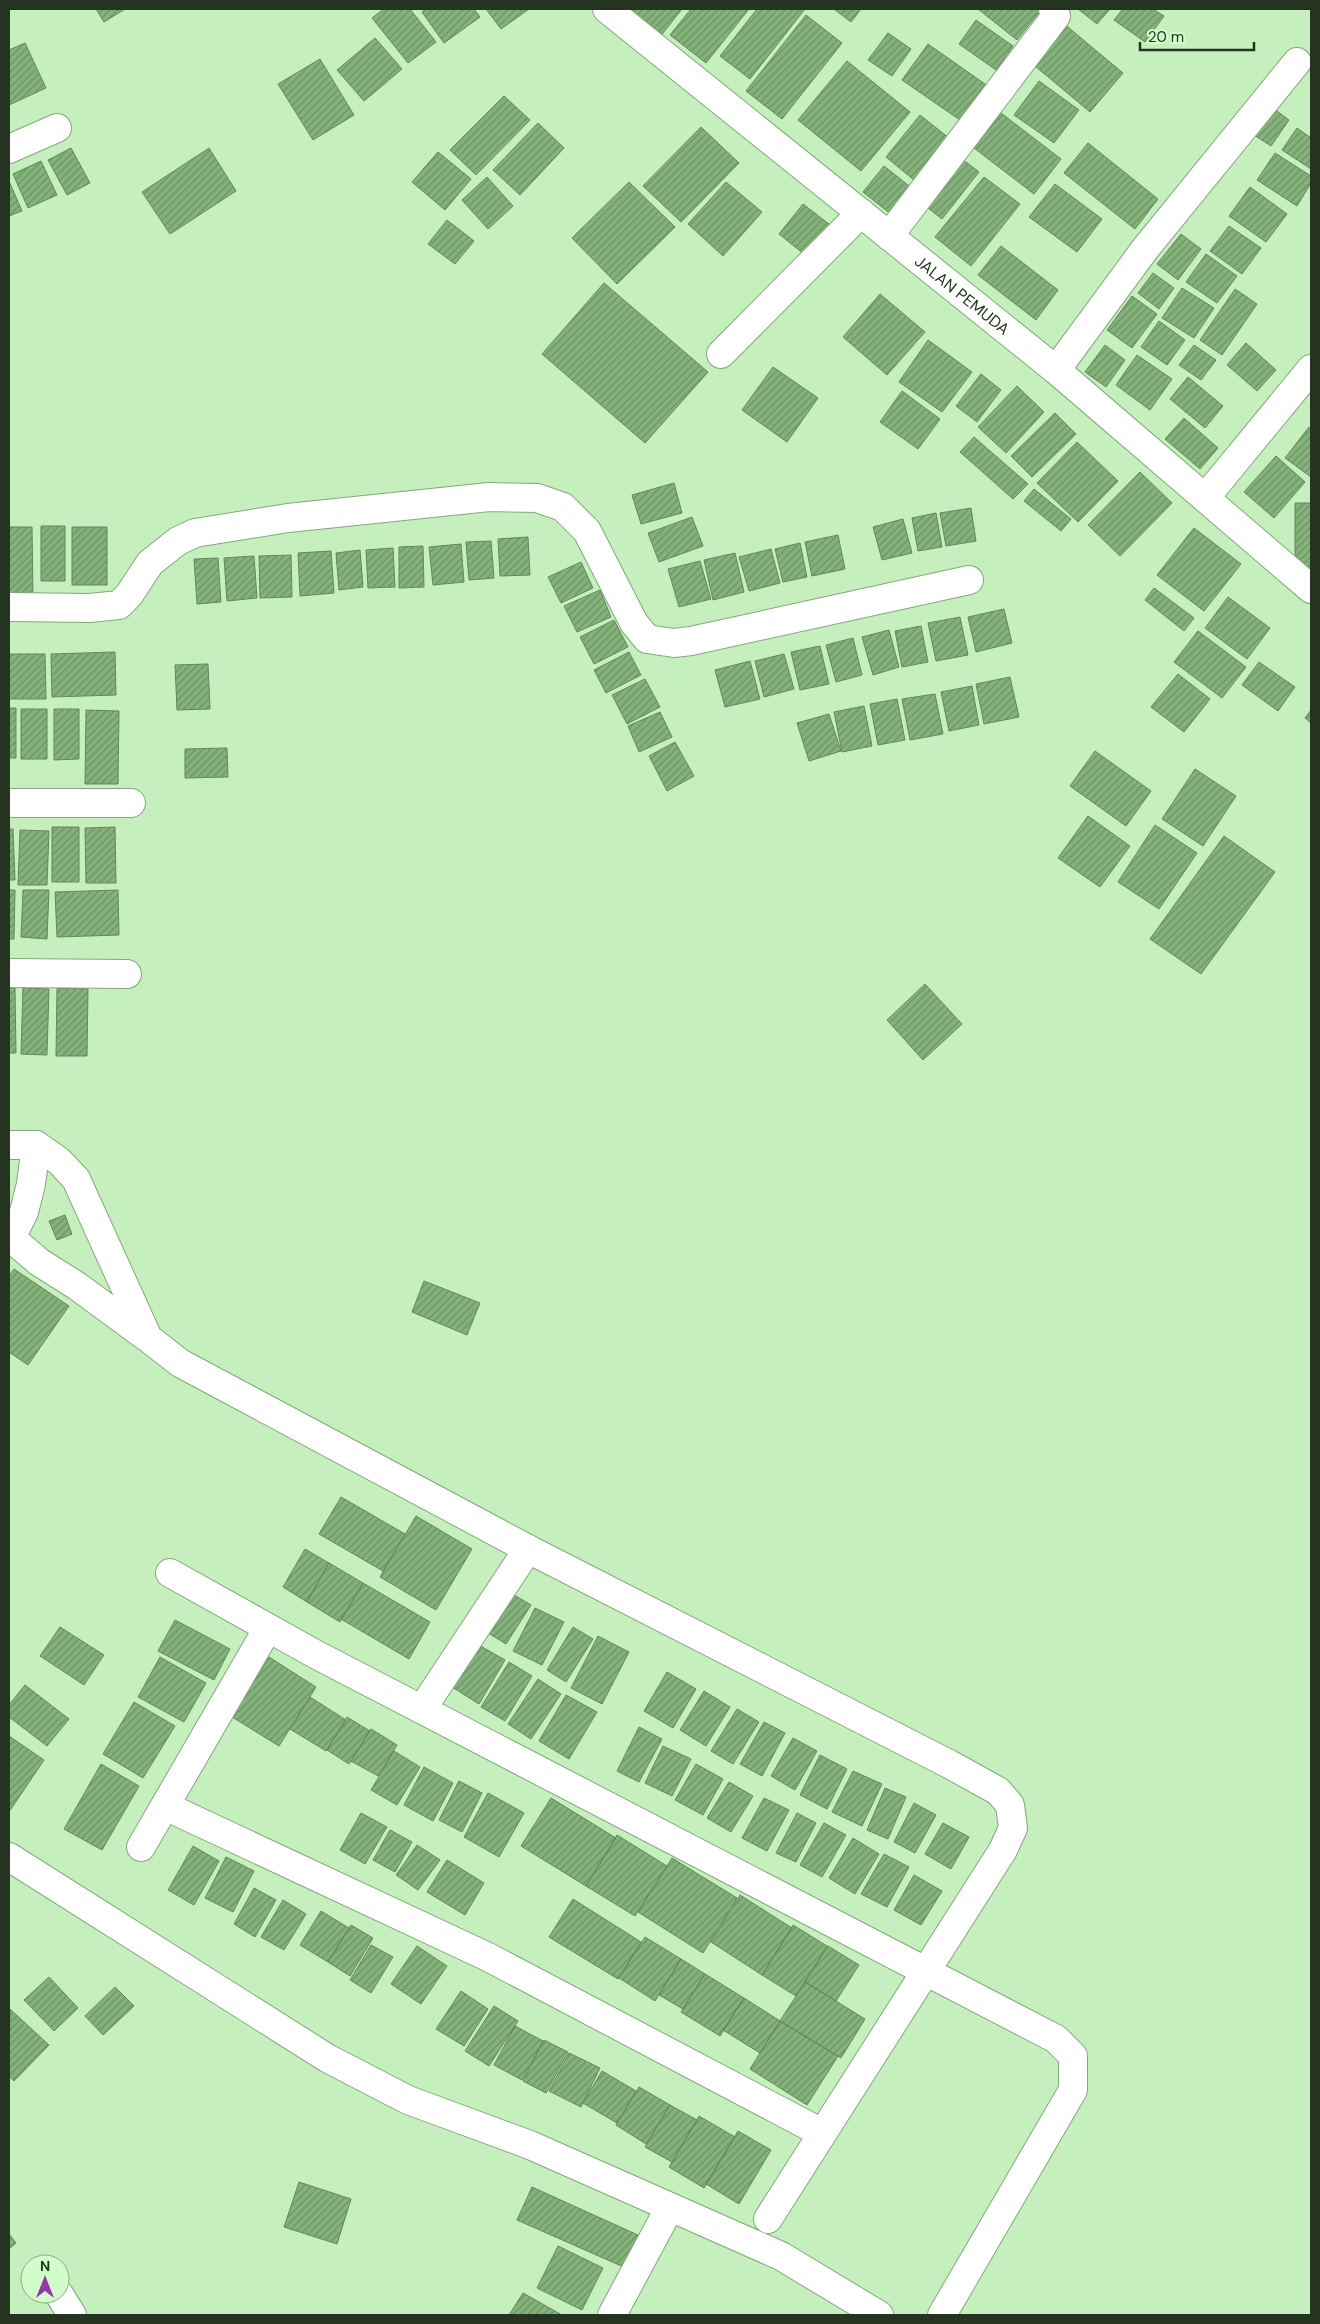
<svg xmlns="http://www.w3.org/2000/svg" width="1320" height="2324" viewBox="0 0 1320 2324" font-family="'DM Sans',sans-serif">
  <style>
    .building { fill: url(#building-hatch); stroke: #62875b }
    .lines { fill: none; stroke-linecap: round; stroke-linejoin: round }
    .minor-casing { stroke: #82a97b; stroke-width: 30 }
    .minor { stroke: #fff; stroke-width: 28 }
    .labels { text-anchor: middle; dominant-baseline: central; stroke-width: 4; stroke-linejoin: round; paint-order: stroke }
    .street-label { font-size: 16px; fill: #243421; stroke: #d3fccb }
  </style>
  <defs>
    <pattern id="building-hatch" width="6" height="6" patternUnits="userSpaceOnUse" patternTransform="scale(1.25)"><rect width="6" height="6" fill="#83b37a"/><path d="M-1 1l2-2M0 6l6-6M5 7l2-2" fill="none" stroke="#6b9264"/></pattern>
  </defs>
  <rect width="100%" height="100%" fill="#c6efbe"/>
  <!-- building -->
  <path class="building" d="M96,9h29l-21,13z
    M384,9h26l26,33 -28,21 -36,-45z
    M426,9h48l6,8 -36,26 -22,-31z
    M486,9h43l-28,20z
    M624,9h58l-23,29z
    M691,9h58l-43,54 -36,-28z
    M757,9h48l-55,70 -30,-23z
    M834,9h27l-10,13z
    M978,9h62l1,1 -24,30z
    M1078,9h32l-13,15z
    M1123,9h30l11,7 -19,26 -31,-22z
    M806,15l36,28 -60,76 -36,-28z
    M976,20l37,26 -17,24 -37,-26z
    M1063,23l60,50 -33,39 -61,-51z
    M888,33l23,16 -19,27 -24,-16z
    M375,38l27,31 -38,32 -27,-31z
    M25,43l21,45 -37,17v-55z
    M928,44l57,40 -25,36 -58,-40z
    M320,59l34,56 -41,25 -35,-56z
    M847,61l63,51 -49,59 -63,-51z
    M1039,81l40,29 -25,33 -40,-28z
    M504,96l26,24 -54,55 -26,-25z
    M1273,108l16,12 -18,26 -17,-11z
    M1001,113l60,46 -27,35 -60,-46z
    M920,115l29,23 -35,42 -28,-23z
    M538,123l26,25 -44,47 -27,-25z
    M701,127l38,36 -58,59 -38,-36z
    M1297,128l14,10v31l-29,-19z
    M1088,143l70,56 -23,30 -71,-56z
    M71,148l19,35 -23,12 -19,-35z
    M209,148l27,43 -66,43 -28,-42z
    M438,152l33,27 -26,31 -33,-28z
    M1275,153l36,23v7l-14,23 -40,-26z
    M962,159l17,13 -37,47 -18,-14z
    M41,161l16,34 -29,13 -15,-34z
    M884,166l29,23 -21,26 -29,-23z
    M487,177l26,29 -25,23 -26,-29z
    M984,177l36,27 -49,62 -36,-29z
    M9,181l13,30 -13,5z
    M629,182l46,45 -58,57 -45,-46z
    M726,182l36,30 -39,44 -35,-32z
    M1055,184l47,35 -25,33 -48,-35z
    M1250,187l37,27 -21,28 -37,-26z
    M803,204l31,24 -25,30 -30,-24z
    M447,220l27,21 -19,23 -27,-20z
    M1229,226l32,22 -19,26 -32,-23z
    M1181,234l20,15 -23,31 -21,-16z
    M1001,246l57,44 -22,30 -58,-45z
    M1206,254l31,22 -20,27 -31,-21z
    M1153,273l21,15 -15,21 -21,-16z
    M604,283l104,89 -63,71 -103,-89z
    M1182,288l32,20 -20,30 -32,-20z
    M1235,289l22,15 -35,51 -22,-15z
    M880,294l45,38 -38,43 -44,-38z
    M1132,296l25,18 -25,34 -25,-18z
    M1159,321l26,19 -18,25 -26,-18z
    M928,340l44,32 -30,40 -43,-30z
    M1246,343l30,27 -19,21 -30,-26z
    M1105,345l20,15 -19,27 -21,-15z
    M1194,345l22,15 -15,20 -22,-15z
    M1137,355l35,24 -22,31 -34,-25z
    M773,367l45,31 -31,44 -45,-32z
    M981,374l20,16 -24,32 -21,-16z
    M1188,377l35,29 -18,22 -35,-29z
    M1017,386l27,26 -38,41 -28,-26z
    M902,391l38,28 -22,30 -38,-27z
    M1055,413l21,21 -44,43 -21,-21z
    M1184,418l34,30 -18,21 -35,-30z
    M1309,427l2,2v48l-26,-19z
    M974,437l54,47 -15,15 -53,-47z
    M1077,442l41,39 -40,41 -41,-39z
    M1276,456l29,26 -31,36 -30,-26z
    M1140,472l32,31 -52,53 -32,-31z
    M674,483l8,30 -41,11 -9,-29z
    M1034,489l37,30 -10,12 -37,-30z
    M1295,503h16v72l-16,-15z
    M971,508l5,33 -30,5 -6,-33z
    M936,513l6,34 -24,4 -6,-33z
    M692,517l11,29 -44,16 -11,-29z
    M903,519l9,34 -30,7 -9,-33z
    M41,526h24v55h-24z
    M9,527h23l1,71h-24z
    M72,527h35v58h-35z
    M1194,528l47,36 -37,47 -47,-36z
    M838,535l7,34 -33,7 -7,-34z
    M528,537l2,38 -30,1 -2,-37z
    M491,541l3,37 -25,2 -3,-38z
    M800,543l7,34 -24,5 -8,-33z
    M461,544l3,38 -31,3 -4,-38z
    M423,546l1,41 -25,1v-41z
    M393,548l2,39 -27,1 -2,-38z
    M771,549l9,34 -31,8 -10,-34z
    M360,550l3,37 -24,3 -3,-37z
    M331,551l3,42 -34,3 -2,-43z
    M735,553l9,39 -31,8 -9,-40z
    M291,555l1,42 -32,1 -1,-42z
    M254,556l3,42 -30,3 -3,-43z
    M218,558l3,44 -24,2 -3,-45z
    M700,561l11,38 -32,8 -11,-38z
    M581,562l12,26 -32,15 -13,-26z
    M1154,588l40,30 -10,13 -39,-31z
    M600,590l11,27 -34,15 -13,-26z
    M1228,597l42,31 -23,31 -42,-31z
    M1004,609l8,34 -36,9 -8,-35z
    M960,617l8,38 -32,6 -8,-38z
    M614,620l14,27 -34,17 -14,-27z
    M921,626l7,36 -26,5 -7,-36z
    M889,630l10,37 -26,8 -11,-38z
    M1198,631l48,36 -24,31 -48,-36z
    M853,638l9,37 -26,7 -10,-37z
    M820,646l9,38 -29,6 -9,-38z
    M115,652l1,43 -64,2 -1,-43z
    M629,652l12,23 -35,18 -12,-23z
    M9,654h36l1,45h-37z
    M784,654l10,35 -30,8 -9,-36z
    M750,661l10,38 -35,8 -10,-37z
    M1259,662l36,25 -17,24 -36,-26z
    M208,664l2,45 -33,1 -2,-45z
    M1178,674l32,25 -26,33 -33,-25z
    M1010,677l9,40 -35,7 -8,-40z
    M645,679l15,28 -33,17 -15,-29z
    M972,686l7,39 -30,6 -8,-39z
    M935,694l8,40 -33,6 -8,-41z
    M897,699l8,41 -27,5 -8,-41z
    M864,706l8,40 -30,6 -8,-40z
    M9,708h7v50h-7z
    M21,709h26v50h-26z
    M54,709h25v50l-25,1z
    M86,710l33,1 -1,73h-33z
    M1311,710v13l-6,-5z
    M660,712l12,25 -33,15 -11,-26z
    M829,714l12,37 -32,10 -12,-38z
    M675,742l19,34 -27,15 -18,-35z
    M227,748l1,29 -43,1v-29z
    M1095,751l56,40 -25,35 -56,-40z
    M1195,769l41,27 -33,50 -41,-27z
    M1088,816l42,30 -30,41 -42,-29z
    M1155,825l42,28 -38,56 -41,-27z
    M52,827h27v55h-27z
    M115,827l1,56h-30l-1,-55z
    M9,829h4l2,51h-6z
    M20,830l29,1 -2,54h-29z
    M1224,836l51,36 -74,102 -51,-35z
    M9,890h6l-1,49h-5z
    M23,890h26l-2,49 -26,-2z
    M118,890l1,45 -62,2 -2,-45z
    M925,984l37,40 -39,36 -36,-40z
    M9,988h6l1,65h-7z
    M23,988l26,1 -2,66 -26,-1z
    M57,988l31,1 -1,67h-31z
    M65,1215l7,19 -15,6 -8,-19z
    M14,1269l55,37 -41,59 -19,-13v-76z
    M424,1281l56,22 -13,32 -55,-23z
    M341,1497l64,37 -22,37 -64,-37z
    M416,1516l56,33 -36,61 -56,-33z
    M305,1549l24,14 -22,39 -24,-15z
    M329,1563l34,20 -23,39 -33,-20z
    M363,1583l67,39 -21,37 -68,-40z
    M509,1592l22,13 -25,39 -21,-13z
    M535,1608l29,14 -22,43 -29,-14z
    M175,1620l55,29 -16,31 -56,-29z
    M60,1627l44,28 -20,30 -44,-29z
    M573,1627l20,12 -27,43 -19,-12z
    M598,1636l31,16 -27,52 -31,-16z
    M477,1644l28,16 -26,44 -27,-17z
    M160,1657l46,26 -22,39 -46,-25z
    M269,1657l47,30 -37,59 -47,-29z
    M509,1662l23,14 -27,45 -24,-14z
    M667,1672l29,17 -23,39 -29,-17z
    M538,1679l23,15 -30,45 -23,-15z
    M25,1685l44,34 -22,27 -38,-29v-12z
    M704,1691l26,16 -24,39 -26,-16z
    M566,1695l31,17 -28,47 -30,-18z
    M310,1697l36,23 -20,31 -36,-22z
    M134,1702l41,24 -32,52 -40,-24z
    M737,1709l22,13 -26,42 -22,-13z
    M347,1717l23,14 -21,33 -22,-14z
    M764,1722l21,11 -23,43 -22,-12z
    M639,1727l23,12 -23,43 -22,-11z
    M371,1729l26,16 -19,31 -27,-15z
    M9,1736l35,24 -35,52z
    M793,1738l24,13 -22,39 -24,-14z
    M663,1746l28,13 -19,37 -27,-13z
    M394,1751l26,16 -23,38 -26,-15z
    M820,1755l27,14 -20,40 -27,-14z
    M101,1764l38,22 -37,64 -38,-21z
    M696,1764l27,15 -20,36 -28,-15z
    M424,1767l29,16 -20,38 -29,-16z
    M853,1771l29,13 -20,42 -30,-14z
    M459,1781l23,12 -20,39 -23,-12z
    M729,1782l24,14 -22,36 -24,-14z
    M885,1788l21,9 -18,42 -21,-9z
    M488,1793l36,20 -25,44 -35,-20z
    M551,1798l65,40 -30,48 -65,-40z
    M764,1798l25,12 -22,41 -25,-13z
    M914,1803l22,12 -21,38 -21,-11z
    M361,1813l26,14 -22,37 -25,-14z
    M797,1813l19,10 -20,39 -20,-9z
    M824,1823l22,12 -24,42 -22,-12z
    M943,1823l26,14 -18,32 -26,-15z
    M390,1830l22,12 -17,30 -22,-12z
    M617,1835l50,31 -32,50 -49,-30z
    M853,1838l26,16 -24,40 -26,-16z
    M417,1845l23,15 -22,30 -22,-15z
    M193,1846l26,15 -25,44 -26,-15z
    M884,1854l25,13 -22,40 -26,-13z
    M226,1857l28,14 -21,41 -28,-14z
    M672,1858l65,40 -34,55 -65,-41z
    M447,1860l37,23 -19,32 -38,-23z
    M914,1875l28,16 -21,34 -27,-15z
    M254,1888l22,12 -21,37 -21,-13z
    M740,1895l52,33 -30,47 -51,-33z
    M573,1899l68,43 -23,37 -69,-42z
    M283,1900l23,14 -22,36 -23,-13z
    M321,1911l28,17 -21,34 -28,-17z
    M351,1925l22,13 -23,38 -22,-14z
    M793,1925l34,21 -31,50 -34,-21z
    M645,1937l36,22 -26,42 -36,-23z
    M371,1945l22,12 -22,36 -21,-13z
    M417,1946l30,20 -26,38 -30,-20z
    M828,1946l31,19 -23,36 -31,-19z
    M681,1959l24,15 -22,35 -24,-14z
    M705,1974l39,24 -24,38 -39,-24z
    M49,1977l29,31 -24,23 -30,-31z
    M805,1982l60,37 -24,39 -61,-37z
    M115,1987l19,19 -31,29 -18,-19z
    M461,1991l27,18 -24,37 -28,-17z
    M744,1998l36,23 -20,32 -37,-23z
    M494,2006l24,15 -29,45 -24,-15z
    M10,2009l39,36 -35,36 -5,-5z
    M780,2021l58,35 -31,49 -57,-36z
    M515,2026l28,15 -21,39 -28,-15z
    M544,2040l24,12 -22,41 -23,-12z
    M569,2053l31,15 -19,39 -32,-16z
    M602,2071l34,20 -19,32 -34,-20z
    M639,2087l31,18 -24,39 -30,-19z
    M670,2105l27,15 -25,42 -27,-15z
    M699,2116l36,21 -31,51 -35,-21z
    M738,2131l33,19 -32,54 -33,-20z
    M299,2182l52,17 -14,45 -53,-17z
    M532,2187l108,49 -14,32 -109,-48z
    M9,2234l7,9 -7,6z
    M558,2246l45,22 -21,42 -45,-22z
    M523,2293l39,22h-53z"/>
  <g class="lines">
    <defs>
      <g id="minor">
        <path id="s1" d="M607,9l449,361 255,219"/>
        <path d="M9,149l48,-21"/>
        <path d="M889,236l167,-220 -3,-7"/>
        <path d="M721,354l140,-141"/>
        <path d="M1056,370l89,-121 152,-187"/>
        <path d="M1205,498l106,-129"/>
        <path d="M9,607l81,1 29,-3 10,-10 21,-32 28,-22 17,-8 93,-15 201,-21 48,1 26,9 24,24 47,92 13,16 27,4 17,-2 278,-61"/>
        <path d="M9,803h122"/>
        <path d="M9,973l118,1"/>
        <path d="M9,1145h27l23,16 17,18 72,159 32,25 348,186 421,215 49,27 12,14 3,23 -10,22 -235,369"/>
        <path d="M36,1145l-5,39 -7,28 -13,26 28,24 38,24 68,50"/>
        <path d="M170,1573l145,81 741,385 17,17v34l-131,225"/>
        <path d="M422,1709l106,-160"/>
        <path d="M165,1806l323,151 334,176"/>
        <path d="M141,1847l127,-219"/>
        <path d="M9,1857l318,201 81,42 122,45 251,111 98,59"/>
        <path d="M59,2294l13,21"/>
        <path d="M612,2315l58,-108"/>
      </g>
    </defs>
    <!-- minor casing -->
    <use href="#minor" class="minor-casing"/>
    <!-- minor -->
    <use href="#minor" class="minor"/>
  </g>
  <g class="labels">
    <!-- street labels -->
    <g class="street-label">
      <text stroke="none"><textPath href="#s1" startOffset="456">JALAN PEMUDA</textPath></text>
    </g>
  </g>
  <!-- border -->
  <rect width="1320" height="2324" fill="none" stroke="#243421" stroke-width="20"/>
  <!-- north arrow -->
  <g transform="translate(45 2279)"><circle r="24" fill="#d3fccb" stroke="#8dac87"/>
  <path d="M0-4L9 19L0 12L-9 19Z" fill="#9239a4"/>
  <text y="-8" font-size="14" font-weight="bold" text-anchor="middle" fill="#243421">N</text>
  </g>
  <!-- scale -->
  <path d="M1140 42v8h114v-8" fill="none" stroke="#243421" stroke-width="2.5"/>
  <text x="1148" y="42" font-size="15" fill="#243421" stroke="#d3fccb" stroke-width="4" paint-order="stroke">20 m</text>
</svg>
